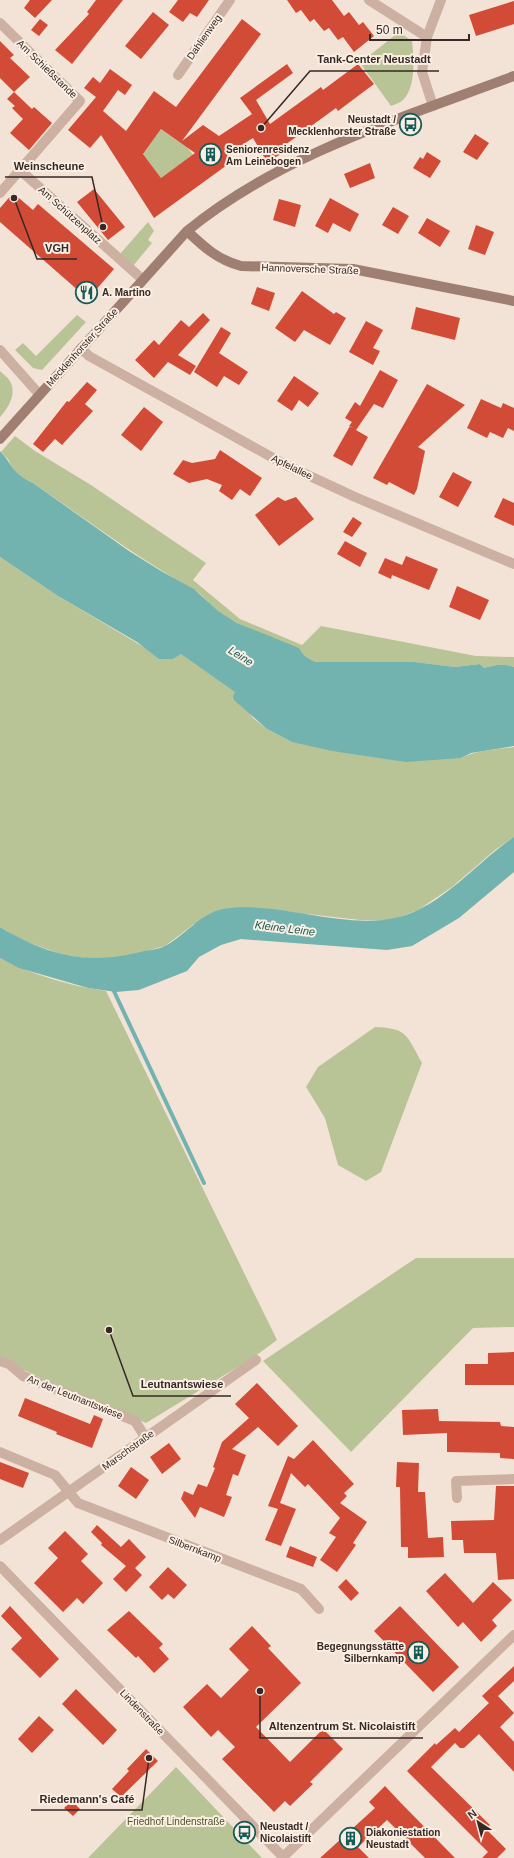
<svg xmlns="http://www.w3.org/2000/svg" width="514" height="1858" viewBox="0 0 514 1858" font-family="Helvetica,sans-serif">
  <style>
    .green { fill: #b9c496 }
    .water { fill: #73b3af }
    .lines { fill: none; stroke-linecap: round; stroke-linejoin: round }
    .stream { stroke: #73b3af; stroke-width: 4 }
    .building { fill: #d24b36; fill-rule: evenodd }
    .minor { stroke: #ccb1a2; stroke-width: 10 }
    .secondary { stroke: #a07f73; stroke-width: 10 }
    .labels { text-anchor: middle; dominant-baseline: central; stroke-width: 4; stroke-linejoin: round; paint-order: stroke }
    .street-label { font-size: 10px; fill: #362925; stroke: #fbeee3 }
    .poi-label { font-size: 10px; font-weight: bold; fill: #362925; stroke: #fbeee3; text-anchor: start }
    .park-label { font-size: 10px; fill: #4a5727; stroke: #fbeee3 }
    .water-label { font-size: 11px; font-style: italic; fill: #175b58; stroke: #fbeee3 }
    .leader { fill: none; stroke: #362925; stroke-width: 1.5 }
    .callout-dot { fill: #362925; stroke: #fbeee3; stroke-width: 1.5 }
    .callout-label { font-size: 11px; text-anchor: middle; font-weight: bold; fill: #362925; stroke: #fbeee3; stroke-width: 4; stroke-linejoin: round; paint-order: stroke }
  </style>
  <rect width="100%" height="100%" fill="#f3e3d7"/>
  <!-- green -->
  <path class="green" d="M399,32l13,9c2,17 4,47 -9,59 -3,3 -8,4 -12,6l-31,-43z
    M161,129l27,19 5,7 -32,23 -18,-24z
    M148,222l6,9 -6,9 4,3 -19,23 -13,-12z
    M77,315l9,7 -44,48 -9,-2 -18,-18 8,-7 13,13z
    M0,371c3,3 9,7 11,12 5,13 -3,25 -11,34z
    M15,436l20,15 56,34 115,78 -13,17 47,39 62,26 19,-19 155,30 38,1v10c-11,-4 -19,-2 -30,1l-4,-4 -25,3 -40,-5h-99l-9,-3 -5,-5c-28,-13 -56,-25 -82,-41 -10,-7 -16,-18 -27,-24 -56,-31 -107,-70 -160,-106l-17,-9 -8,-15 -7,-7z
    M0,557l58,39 89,53 26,10 7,-6 56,39 17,26 14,11 25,13 169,16c16,-8 35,-8 53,-11v90l-19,13 -43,37 -34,23 -26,10h-32l-53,-6 -113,10 -29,22 -41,11 -23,3 -38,-5 -41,-15 -22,-13z
    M0,958c33,17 70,28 106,33l171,349 -23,17 -108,66 -146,-63z
    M375,1027c33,1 32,9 47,36l-41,109 -15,9 -28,-16 -13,-47 -19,-31 12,-20z
    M416,1258h98v69l-41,1 -122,124 -88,-91z
    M176,1767l86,91h-174z"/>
  <!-- water -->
  <path class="water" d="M0,451c15,16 10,21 33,32l96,68 32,20 33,18 24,22 19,12 62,25c4,8 9,11 17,14h99l40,5 25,-3 4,4c11,-3 19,-5 30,-1v79l-43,7 -10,5 -55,4 -74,-11 -40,-9 -25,-13 -33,-29 -1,-4 2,-4 -54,-38 -8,5h-14l-22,-17 -79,-46 -58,-39z
    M514,837v35l-55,46 -47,28 -25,4 -146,-11 -20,6 -22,12 -12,14 -48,19 -23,2 -28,-4 -69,-20 -19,-10v-31c48,29 89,39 144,24 7,-1 15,-2 21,-5 18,-9 36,-33 58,-37 62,-10 136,30 195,1 34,-16 64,-51 96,-73z"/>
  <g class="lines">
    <!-- stream -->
    <path class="stream" d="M112,987l92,196"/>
  </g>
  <!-- building -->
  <path class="building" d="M30,0h22l-17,18 -11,-10z
    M96,0h27l-51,64 -17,-14 34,-36 -2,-2z
    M178,0h31l-12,17 -7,-4 -7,9 -14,-10z
    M287,0h45l12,16 5,-4 10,13 4,-3 11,14 -20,16 -11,-15 -5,3 -9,-12 -5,3 -10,-12 -4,3 -9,-12 -5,3z
    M514,1v23l-38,12 -7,-21z
    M153,12l16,13 -28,34 -16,-13z
    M40,19l8,6 -9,11 -8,-6z
    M242,19l19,15 -79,107 21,-16 16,11 33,-22 -12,-16 47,-34 6,9 -37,27 14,24 51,-37 2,3 35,-26 16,20 -36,27 -2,-3 -51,37 3,5 -21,12 -14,-24 -24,15 5,7 -80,58 -53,-83 -11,13 -22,-18 28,-33 -12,-9 9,-11 7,6 10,-14 22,16 -7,10 -7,-5 -15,21 23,20 28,-40 22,16zM161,129l34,24 -34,25 -18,-24z
    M0,41l14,14 -4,3 20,19 -16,15 -14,-14z
    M14,92l18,17 2,-2 18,16 -23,27 -19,-17 13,-14 -11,-11 3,-2 -8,-7z
    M475,134l14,9 -12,17 -14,-8z
    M427,152l14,9 -11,17 -17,-10 7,-11 3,2z
    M370,163l5,15 -25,10 -6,-14z
    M94,189l31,38 -17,13 -31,-38z
    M13,193l20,17 5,-6 76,65 -26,30 -88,-77v-14z
    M330,198l29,16 -9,18 -17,-9 -5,10 -13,-7z
    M279,199l22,6 -6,22 -22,-7z
    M393,207l16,9 -11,18 -16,-9z
    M427,218l23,13 -10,16 -22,-14z
    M476,225l18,7 -9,23 -17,-6z
    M257,287l18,6 -6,18 -18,-7z
    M302,291l32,23 2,-2 10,6 -16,27 -26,-15 -9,12 -20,-14z
    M416,307l44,11 -5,22 -44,-11z
    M203,313l7,7 -32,35 18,11 -6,9 -22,-13 -14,16 -19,-18 19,-20 5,5 22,-25 8,7z
    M366,321l17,9 -10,18 7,3 -7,14 -24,-13z
    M221,327l10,6 -12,20 29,19 -9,13 -15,-9 -7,11 -23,-15z
    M380,370l18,10 -15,28 -9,-4 -18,26 12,7 -16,29 -19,-10 17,-30 3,2 -4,-2 3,-4 -7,-4 10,-16 5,4z
    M294,376l25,17 -11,14 -9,-7 -7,11 -15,-10z
    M87,382l10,8 -12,14 8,7 -31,34 -7,-6 -12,13 -10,-8 34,-43 2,1z
    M427,384l38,21 -47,42 7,4 -8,38 -3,6 -25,-13 -2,3 -14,-7z
    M481,399l20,9 2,-5 11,5v23l-6,-3 -5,10 -13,-6 -3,6 -20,-10z
    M144,407l19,15 -22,29 -20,-16z
    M220,450l42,28 -12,18 -10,-7 -8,11 -13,-9 3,-6 -15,-6 -18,4 -16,-9 10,-14 9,3 23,-4z
    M453,472l19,10 -14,25 -19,-10z
    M278,497l7,4 11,-4 18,22 -35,27 -24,-31z
    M503,498l11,5v23l-20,-9z
    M353,517l9,6 -10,14 -9,-5z
    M345,541l22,12 -7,14 -23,-13z
    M406,556l32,13 -9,21 -37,-15 -1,4 -13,-6 7,-15 17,7z
    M457,586l32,14 -9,20 -31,-13z
    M514,1352v33h-49v-21h23v-11z
    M257,1383l41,43 -20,20 -20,-19 -26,22 14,6 -8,21 -5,-2 -7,21 6,2 -8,20 -24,-10 -5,11 -14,-19 3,-8 9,4 5,-11 9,3 8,-19 -2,-1 9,-25 27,-24 -14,-14z
    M25,1398l65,26 4,-9 9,4 -11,29 -36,-14 1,-2 -39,-16z
    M438,1409l1,12 61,1 1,4 13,1v32l-14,-1v-5l-53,-1v-19l-44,2 -1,-25z
    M313,1440l41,44 -10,9 3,3 -7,7 27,19 -14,21 3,2 -19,27 -17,-12 16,-23 -7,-4 11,-15 -32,-34 -3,3 -14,-14 -11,30 16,6 -15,37 -16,-6 13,-31 -10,-3 20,-50 6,3z
    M169,1443l12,16 -19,15 -12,-17z
    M0,1462l29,11 -6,15 -23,-9z
    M397,1462l22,1 -1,29h7l3,46 15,-1 1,20 -36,1v-11h-7l-1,-60h-4z
    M131,1467l18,13 -13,19 -18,-13z
    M496,1486h18v93l-16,1 -2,-27h-32l-1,-13h-11l-1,-19 43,-1z
    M97,1525l24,22 8,-8 17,18 -11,11 7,7 -16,17 -13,-13 13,-13 -25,-21 1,-2 -11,-11z
    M65,1531l23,23 -7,7 22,22 -20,21 -6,-6 -14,14 -29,-29 24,-25 -10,-10z
    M290,1546l27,11 -4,10 -27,-10z
    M168,1567l19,18 -13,14 -6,-5 -6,6 -13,-13z
    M445,1573l28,30 20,-21 19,18 -20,20 5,6 -16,16 -18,-20 -5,5 -32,-36z
    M346,1579l13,14 -8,8 -13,-14z
    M10,1606l49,53 -19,19 -29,-29 11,-11 -21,-22z
    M400,1606l59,61 -26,25 -59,-61z
    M129,1611l34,33 -4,4 10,11 -15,14 -16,-17 -2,2 -29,-28z
    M252,1626l19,20 -3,2 33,35 -45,44 34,35 33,-33 20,20 -33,33 3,2 -23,22 -5,-5 -11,11 -52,-53 13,-12 -17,-17 -7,7 -28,-30 24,-23 14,14 28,-28 -20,-21z
    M514,1666v15l-16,15 16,17 -14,14 14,15v30l-35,-38 -15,14h-4l-5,-5 -24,24 59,58 -4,4 20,20 -9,9h-15l6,-6 -81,-81 28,-28 1,2 19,-17 4,4 30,-29 -7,-7z
    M76,1689l41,41 -14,15 -41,-41z
    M39,1716l15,14 -22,23 -14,-14z
    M146,1749l12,12 -37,36 -9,-8 17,-18 -2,-2z
    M385,1786l15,16 55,56h-30l-38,-38 -29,27 11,11h-49l55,-50 -6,-6z
    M72,1801l8,8 -7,7 -9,-8z"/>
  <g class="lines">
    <!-- minor -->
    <path class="minor" d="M369,0l58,37
      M0,23l80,78 -60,69
      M178,75l52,-75
      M433,106l-11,-34 5,-35 14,-37
      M0,193l20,-23 122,109
      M81,348l8,8 195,108 71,33 159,67
      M0,350l39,44
      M0,1361l9,3 14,12 112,45 10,16
      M0,1452l55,23 23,28 223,86 18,20
      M457,1498l-1,-17 58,-2
      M0,1540l256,-180
      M0,1566l284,292
      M283,1857l231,-222"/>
    <!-- secondary -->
    <path class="secondary" d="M187,231c17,16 31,29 54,35l112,3 161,32
      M0,439l187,-208c94,-77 215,-113 327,-155"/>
  </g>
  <!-- icons -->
  <defs>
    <symbol id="bus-ring" viewBox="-11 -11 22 22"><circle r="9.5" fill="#fbeee3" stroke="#175b58" stroke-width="1.5"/><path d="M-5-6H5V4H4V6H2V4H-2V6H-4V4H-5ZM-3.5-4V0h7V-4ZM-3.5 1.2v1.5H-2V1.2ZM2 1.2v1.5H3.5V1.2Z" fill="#175b58"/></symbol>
    <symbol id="building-ring" viewBox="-11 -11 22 22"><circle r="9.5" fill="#fbeee3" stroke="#175b58" stroke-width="1.5"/><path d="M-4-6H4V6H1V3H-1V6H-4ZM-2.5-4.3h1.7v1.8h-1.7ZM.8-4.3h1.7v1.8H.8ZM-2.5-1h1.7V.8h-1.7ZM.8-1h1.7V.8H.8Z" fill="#175b58"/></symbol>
    <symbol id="restaurant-ring" viewBox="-11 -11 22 22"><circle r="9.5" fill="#fbeee3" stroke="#175b58" stroke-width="1.5"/><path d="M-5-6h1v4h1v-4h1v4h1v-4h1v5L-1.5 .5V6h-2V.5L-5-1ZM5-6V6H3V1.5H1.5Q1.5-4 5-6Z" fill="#175b58"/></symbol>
  </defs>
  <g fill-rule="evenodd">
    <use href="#bus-ring" x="398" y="112" width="25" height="25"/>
    <use href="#building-ring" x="198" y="142" width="25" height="25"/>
    <use href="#restaurant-ring" x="74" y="280" width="25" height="25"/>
    <use href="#building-ring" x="406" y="1640" width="25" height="25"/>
    <use href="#bus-ring" x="232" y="1820" width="25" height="25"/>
    <use href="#building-ring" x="338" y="1826" width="25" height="25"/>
  </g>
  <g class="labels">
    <!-- street labels -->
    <g class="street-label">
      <text transform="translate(204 37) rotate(-55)">Dahlienweg</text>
      <text transform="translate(47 69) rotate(44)">Am Schießstande</text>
      <text transform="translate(70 215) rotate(42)">Am Schützenplatz</text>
      <text transform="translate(310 269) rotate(2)">Hannoversche Straße</text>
      <text transform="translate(82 347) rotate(-48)">Mecklenhorster Straße</text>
      <text transform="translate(292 467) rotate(26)">Apfelallee</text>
      <text transform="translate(75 1397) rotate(22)">An der Leutnantswiese</text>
      <text transform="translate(128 1450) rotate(-36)">Marschstraße</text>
      <text transform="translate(195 1549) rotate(21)">Silbernkamp</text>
      <text transform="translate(142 1712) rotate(46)">Lindenstraße</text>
    </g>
    <!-- poi labels -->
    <g class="poi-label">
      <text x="396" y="119" text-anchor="end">Neustadt /<tspan x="396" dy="12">Mecklenhorster Straße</tspan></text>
      <text x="226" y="149">Seniorenresidenz<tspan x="226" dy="12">Am Leinebogen</tspan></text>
      <text x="102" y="292">A. Martino</text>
      <text x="404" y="1646" text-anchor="end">Begegnungsstätte<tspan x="404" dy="12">Silbernkamp</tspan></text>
      <text x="260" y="1826">Neustadt /<tspan x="260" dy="12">Nicolaistift</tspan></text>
      <text x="366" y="1832">Diakoniestation<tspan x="366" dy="12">Neustadt</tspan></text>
    </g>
    <!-- park labels -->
    <g class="park-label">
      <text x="176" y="1821">Friedhof Lindenstraße</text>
    </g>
    <!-- water labels -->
    <g class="water-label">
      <text transform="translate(241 656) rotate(32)">Leine</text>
      <text transform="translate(285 928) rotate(7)">Kleine Leine</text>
    </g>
  </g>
  <!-- callouts -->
  <path class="leader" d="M261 128L310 71H439M103 227L92 177H5M14 198L37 259H77M109 1330L133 1396H231M260 1691L260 1738H423M149 1758L142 1810H31"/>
  <g class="callout-dot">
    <circle cx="261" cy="128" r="4"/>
    <circle cx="103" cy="227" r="4"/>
    <circle cx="14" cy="198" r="4"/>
    <circle cx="109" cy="1330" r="4"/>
    <circle cx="260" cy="1691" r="4"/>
    <circle cx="149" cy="1758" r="4"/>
  </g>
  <g class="callout-label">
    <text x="374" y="63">Tank-Center Neustadt</text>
    <text x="49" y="170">Weinscheune</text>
    <text x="57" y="252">VGH</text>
    <text x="182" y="1388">Leutnantswiese</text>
    <text x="342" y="1730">Altenzentrum St. Nicolaistift</text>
    <text x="87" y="1803">Riedemann's Café</text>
  </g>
  <!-- north arrow -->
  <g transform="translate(478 1822) rotate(324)" stroke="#fbeee3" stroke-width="3" paint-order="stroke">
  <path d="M0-3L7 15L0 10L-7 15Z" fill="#362925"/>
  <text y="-6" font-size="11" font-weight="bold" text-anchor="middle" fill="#362925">N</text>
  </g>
  <!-- scale -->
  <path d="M370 34v6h99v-6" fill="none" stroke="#362925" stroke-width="2"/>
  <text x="376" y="34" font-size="12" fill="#362925" stroke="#fbeee3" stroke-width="3" paint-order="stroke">50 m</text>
</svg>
